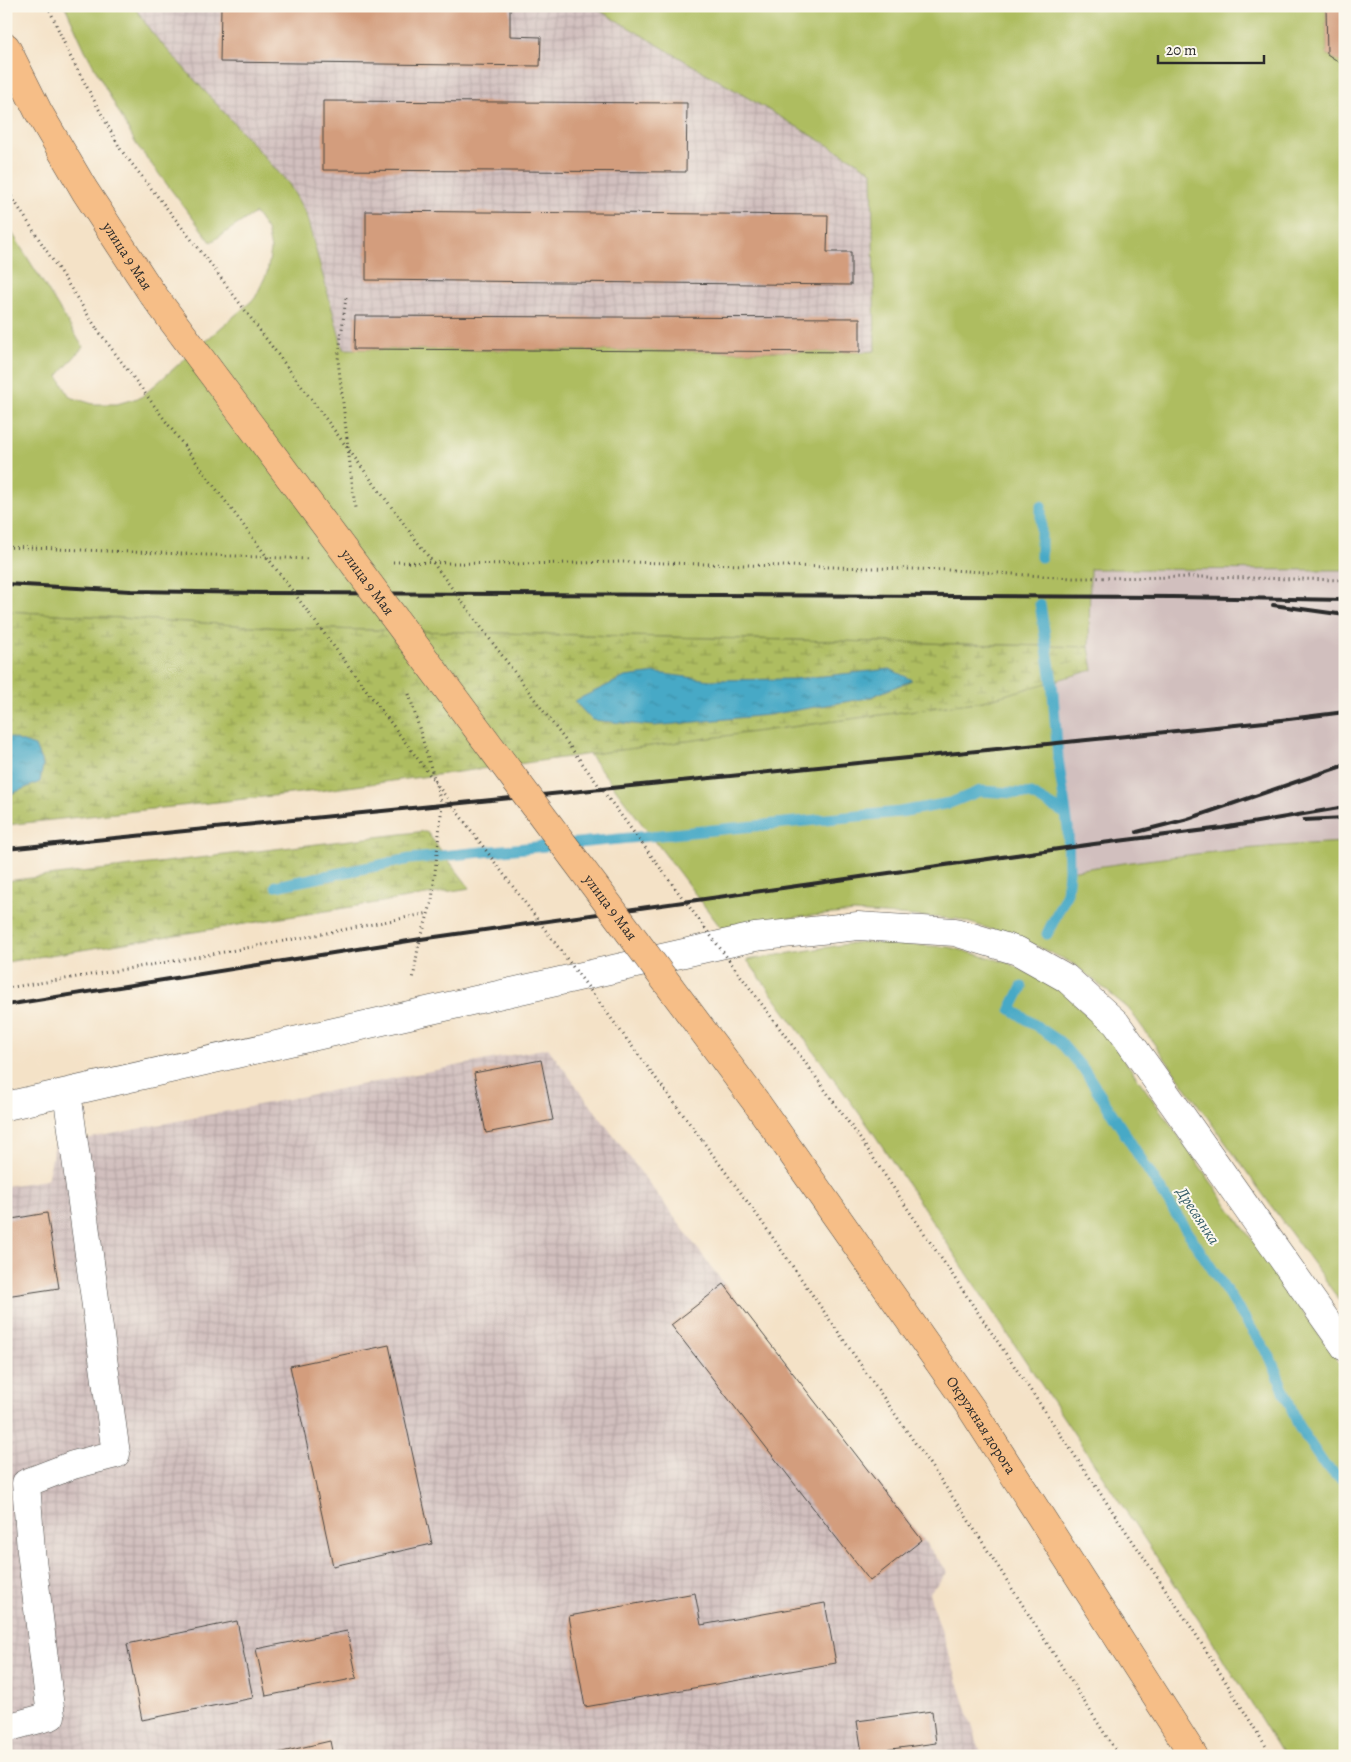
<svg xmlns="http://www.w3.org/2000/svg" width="1351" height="1762" viewBox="0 0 1351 1762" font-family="Alegreya,serif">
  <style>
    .industrial { fill: url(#industrial-grid) }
    .railway { fill: #d1bfbe }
    .green { fill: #aebd60; stroke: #6c7446 }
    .wetland { fill: url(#wetland-marsh); stroke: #6c7446 }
    .water { fill: url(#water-ripples); stroke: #396a78 }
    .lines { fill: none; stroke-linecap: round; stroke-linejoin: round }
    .stream { stroke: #47a9c6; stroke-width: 11 }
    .building { fill: #d39d7d }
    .minor-casing { stroke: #494642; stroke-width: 29 }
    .major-casing { stroke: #494642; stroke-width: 29 }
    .path { stroke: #494642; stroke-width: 3; stroke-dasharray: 1 4; stroke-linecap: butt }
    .minor { stroke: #fff; stroke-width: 28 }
    .major { stroke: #f6be87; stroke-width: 28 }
    .rail { stroke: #2b2b2b; stroke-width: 4 }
    .major-bridge-casing { stroke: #494642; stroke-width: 29; stroke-linecap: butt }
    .path-bridge { stroke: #494642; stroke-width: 3; stroke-dasharray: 1 4; stroke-linecap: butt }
    .major-bridge { stroke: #f6be87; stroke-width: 28 }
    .labels { text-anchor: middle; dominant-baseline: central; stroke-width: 4; stroke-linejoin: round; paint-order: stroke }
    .street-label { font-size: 15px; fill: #2b2b2b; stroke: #fbf7ec }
    .water-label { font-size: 16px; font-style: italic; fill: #365d69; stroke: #fbf7ec }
  </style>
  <defs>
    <pattern id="industrial-grid" width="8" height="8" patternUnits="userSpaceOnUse" patternTransform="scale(1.25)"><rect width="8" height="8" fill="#d1bfbe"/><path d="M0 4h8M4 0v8" fill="none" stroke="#b4a4a3"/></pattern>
    <pattern id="wetland-marsh" width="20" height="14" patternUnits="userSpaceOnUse" patternTransform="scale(1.25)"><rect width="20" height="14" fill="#aebd60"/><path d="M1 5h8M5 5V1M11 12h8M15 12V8" fill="none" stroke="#8e9a4f"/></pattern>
    <pattern id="water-ripples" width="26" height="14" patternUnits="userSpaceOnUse" patternTransform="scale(1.25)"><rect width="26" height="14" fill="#47a9c6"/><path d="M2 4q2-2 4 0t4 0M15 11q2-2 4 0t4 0" fill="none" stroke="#3b8aa1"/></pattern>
  </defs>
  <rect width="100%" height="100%" fill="#fbf7ec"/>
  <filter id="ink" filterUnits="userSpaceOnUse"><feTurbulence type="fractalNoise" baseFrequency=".02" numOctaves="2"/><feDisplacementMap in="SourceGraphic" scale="10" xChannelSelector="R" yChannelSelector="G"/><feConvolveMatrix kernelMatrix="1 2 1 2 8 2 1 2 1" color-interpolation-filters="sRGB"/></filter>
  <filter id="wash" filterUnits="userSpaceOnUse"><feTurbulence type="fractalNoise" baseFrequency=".0096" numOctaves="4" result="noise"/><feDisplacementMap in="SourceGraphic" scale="20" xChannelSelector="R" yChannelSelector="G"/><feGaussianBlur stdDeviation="1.12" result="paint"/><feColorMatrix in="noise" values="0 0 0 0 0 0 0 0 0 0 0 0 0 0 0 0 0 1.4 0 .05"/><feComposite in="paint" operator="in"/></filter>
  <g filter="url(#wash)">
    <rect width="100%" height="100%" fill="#f4e2c7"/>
    <!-- industrial -->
    <path class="industrial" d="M134,6h458l280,165 3,181 -532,-3 -37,-135 -154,-181z
      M548,1048l176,236 224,288 -19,21 53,163h-976v-570l41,-6 8,-35z"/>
    <!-- railway -->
    <path class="railway" d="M1090,569l255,1v272l-55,2 -126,13 -95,14 -1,-43 -10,-70 -6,-77 41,-12 -4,-22z"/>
    <!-- green -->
    <path class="green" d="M65,6h69l18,27 137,151 17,30 37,135 517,3 15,-1 -3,-180 -280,-165h734l1,48 18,12v504l-255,-1 -1,78 -806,-19 -277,-17v-388l77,124 -25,29 12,21 23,7h24l24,-7 114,-99 12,-25 4,-23 -4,-20 -12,-17 -44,29 -75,-98 -51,-94z
      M1052,681l6,77 10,70 1,43c92,-14 183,-25 276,-29v466l-216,-299 -55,-45 -54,-26 -63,-19 -103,-7 -98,9 -35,7 -132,-174 394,-53z
      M860,942l89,5 60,16 53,28 42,40 241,340v385h-61l-82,-131 -330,-494 -125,-171z"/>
    <!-- wetland -->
    <path class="wetland" d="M6,611l277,17 806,19 4,23 -110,31 -665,90 -312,34z
      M426,831l44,57 -464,74v-81z"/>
    <!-- water -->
    <path class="water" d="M890,669l22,11 -44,18 -100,17 -114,11 -62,-6 -18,-19 51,-24 31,-4 54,7 84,-1z
      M6,736l29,10 8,19 -3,17 -34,14z"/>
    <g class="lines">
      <!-- stream -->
      <path class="stream" d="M1041,506v51
        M1040,604l12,77 6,77 10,70 1,43 -2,22 -20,41
        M276,886l134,-27 490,-47 50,-9 30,-12 51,3 35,20
        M1022,987l-11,22 48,32 26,30 89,140 96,146 29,70 26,39 20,15"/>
    </g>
    <g id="blocks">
      <!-- building -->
      <path class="building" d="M221,6h289v30l31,1 -1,29 -320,-4z
        M1326,6h19v60l-18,-12z
        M323,101l364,2 -1,69 -363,-2z
        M366,211l462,4 -1,37h24v33l-485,-5z
        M355,316l505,2v34l-506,-3z
        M541,1060l12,60 -67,13 -12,-60z
        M47,1213l12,75 -53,8v-76z
        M724,1284l198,256 -52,41 -199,-256z
        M389,1345l43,199 -99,22 -43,-200z
        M695,1593l6,32 124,-22 11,60 -251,44 -16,-91z
        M237,1621l16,77 -111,22 -15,-76z
        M347,1631l10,47 -91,18 -10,-47z
        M932,1711l4,32 -74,10 -5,-32z
        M330,1741l3,15h-64v-1z"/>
    </g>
  </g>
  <g filter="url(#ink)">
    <use href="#blocks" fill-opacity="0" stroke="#494642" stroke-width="1"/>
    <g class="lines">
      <defs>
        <path id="minor" d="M6,1106l749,-169 103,-11 97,6 63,19 48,27 50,45 229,324
          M6,1728l45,-12 -20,-165 -5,-68 47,-18 43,-11 -49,-362"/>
        <g id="major">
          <path id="s1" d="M6,47l32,64 47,80 66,101"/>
          <path id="s2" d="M756,1102l215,306 223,348"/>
        </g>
      </defs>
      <!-- minor casing -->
      <use href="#minor" class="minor-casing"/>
      <!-- major casing -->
      <use href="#major" class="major-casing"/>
      <!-- path -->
      <path class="path" d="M48,6l21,48 52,96 85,108
        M6,188l91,141
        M346,298l-8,62 17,148
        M6,547l304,12
        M393,562l123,2 108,-2 328,8 121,8 130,-1 142,3
        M409,694l33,111 -10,96 -14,47 -5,32
        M6,988c142,-21 282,-47 423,-75
        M810,1069l49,68 336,496 77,123
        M702,1140l55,75 210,303 152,238"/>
      <!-- minor -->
      <use href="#minor" class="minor"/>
      <!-- major -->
      <use href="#major" class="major"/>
      <!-- rail -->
      <path class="rail" d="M6,584l125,7 139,2 903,4 172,3
        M1273,605l72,10
        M1304,820l41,-2
        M1137,832l51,-13 157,-54
        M6,849l1259,-127 80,-10
        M6,1005l415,-66 673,-95 128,-16 123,-21"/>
      <defs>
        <g id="major-bridge">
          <path id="s3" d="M151,292l605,810"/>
        </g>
      </defs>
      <!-- major-bridge casing -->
      <use href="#major-bridge" class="major-bridge-casing"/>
      <!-- path-bridge -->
      <path class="path-bridge" d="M206,258l604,811
        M97,329l605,811"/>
      <!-- major-bridge -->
      <use href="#major-bridge" class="major-bridge"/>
    </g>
  </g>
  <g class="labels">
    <!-- street labels -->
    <g class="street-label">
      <text stroke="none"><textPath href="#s1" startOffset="242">улица 9 Мая</textPath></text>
      <text stroke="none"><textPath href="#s3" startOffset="362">улица 9 Мая</textPath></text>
      <text stroke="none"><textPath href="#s3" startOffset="768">улица 9 Мая</textPath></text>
      <text stroke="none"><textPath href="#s2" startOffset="394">Окружная дорога</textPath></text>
    </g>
    <!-- water labels -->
    <g class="water-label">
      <text transform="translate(1198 1216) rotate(57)">Дресвянка</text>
    </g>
  </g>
  <!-- margin -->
  <rect width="1351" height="1762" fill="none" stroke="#fbf7ec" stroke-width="25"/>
  <!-- scale -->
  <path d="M1158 55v8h106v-8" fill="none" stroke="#2b2b2b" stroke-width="2.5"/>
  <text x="1166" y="55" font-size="15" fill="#2b2b2b" stroke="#fbf7ec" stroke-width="4" paint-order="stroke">20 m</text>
</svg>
